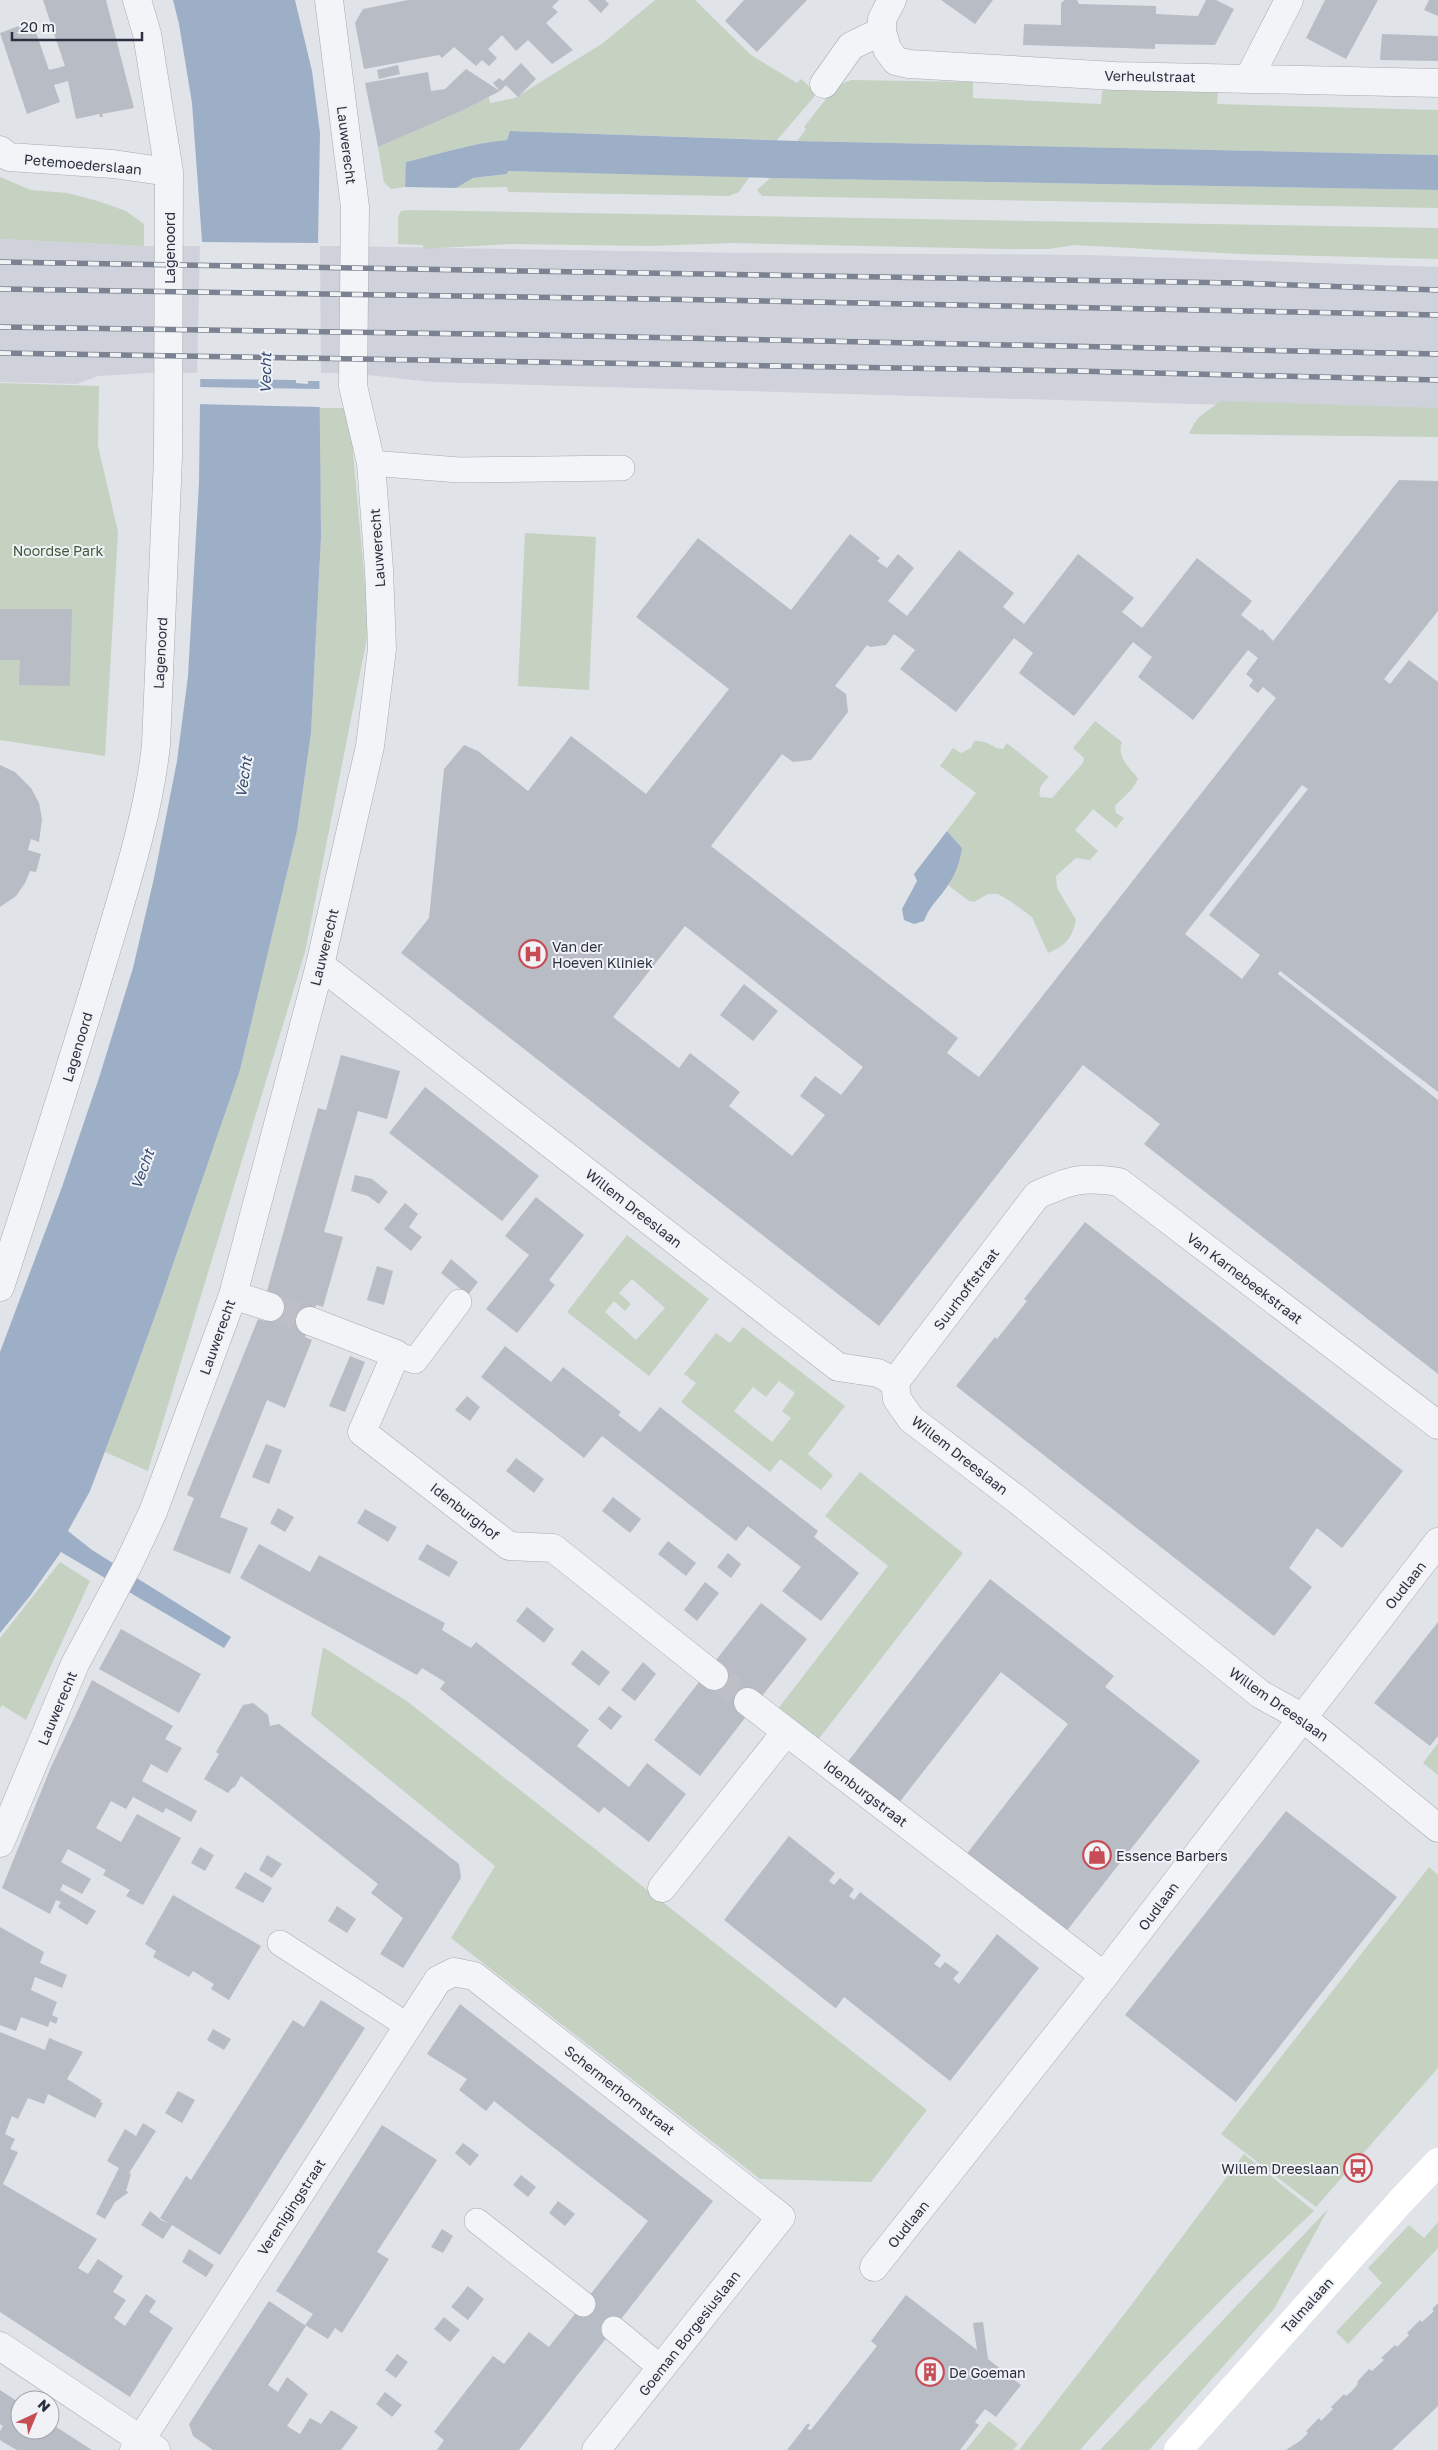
<svg xmlns="http://www.w3.org/2000/svg" width="1438" height="2450" viewBox="0 0 1438 2450" font-family="'Golos Text',sans-serif">
  <style>
    .built { fill: #cfd2da }
    .green { fill: #c5d2c2; fill-rule: evenodd }
    .water { fill: #9daec7 }
    .pier { fill: #e0e3e8 }
    .building { fill: #b8bcc5; fill-rule: evenodd }
    .lines { fill: none; stroke-linecap: round; stroke-linejoin: round }
    .minor-tunnel { stroke: #bcbfc6; stroke-width: 28; stroke-dasharray: 28 14; stroke-linecap: butt }
    .service-casing { stroke: #a6aab2; stroke-width: 26 }
    .minor-casing { stroke: #a6aab2; stroke-width: 29 }
    .service { stroke: #f3f4f7; stroke-width: 25 }
    .minor { stroke: #f3f4f7; stroke-width: 28 }
    .secondary { stroke: #fff; stroke-width: 28 }
    .rail-casing { stroke: #7b8291; stroke-width: 5.5 }
    .rail { stroke: #f0f2f6; stroke-width: 4; stroke-dasharray: 11; stroke-linecap: butt }
    .labels { text-anchor: middle; dominant-baseline: central; stroke-width: 4; stroke-linejoin: round; paint-order: stroke }
    .street-label { font-size: 14px; fill: #2a303f; stroke: #f0f2f6 }
    .park-label { font-size: 14px; fill: #3c5a38; stroke: #f0f2f6 }
    .poi-label { font-size: 14px; fill: #2a303f; stroke: #f0f2f6; text-anchor: start }
    .water-label { font-size: 15px; font-style: italic; fill: #364c71; stroke: #f0f2f6 }
  </style>
  <rect width="100%" height="100%" fill="#e0e3e8"/>
  <!-- built -->
  <path class="built" d="M0,239l144,7h195l406,7 342,2 351,12v144l-1005,-29 -84,-9h-201l-50,3 -21,8 -77,-2z"/>
  <!-- green -->
  <path class="green" d="M655,0h40l56,55 46,28 4,-4 13,12v6l-37,43 -266,-9 -4,9c-35,3 -67,14 -100,22l-2,25 -14,2 -7,-7 -6,-35 111,-50 1,6 25,-5 88,-55z
    M851,80l122,2v16l128,6 2,-19 115,4 -1,15 221,6v45l-641,-14 9,-12 -2,-2 32,-41z
    M507,171l243,5 -11,16 -10,4 -221,-4 -1,-5 -51,1 17,-10 34,-4z
    M0,177l31,13 36,3 31,8 28,10 18,13v22l-144,-7z
    M770,178l668,12v18l-676,-12 -5,-6z
    M408,210l1030,18v31l-198,-5 -166,-9 -25,4h-43l-274,-6 -81,3 -139,-2 -89,5v-4l-25,-1v-27l3,-6z
    M0,383l99,3 -1,60 20,86 -13,224 -105,-16z
    M1220,401l218,7v29l-249,-3c9,-21 15,-19 31,-33z
    M318,408h31l20,220 -64,324 -157,519 -43,-19 54,-147 81,-235 57,-239 14,-98 10,-196z
    M525,533l71,4 -7,153 -71,-4z
    M1095,721l27,21c-6,16 8,25 16,37l-6,10 -17,17 1,7 8,5 -8,10 -23,-19 -18,21 23,21 -8,9 -14,-2 -20,18 1,12 19,32c-4,19 -11,26 -28,33l-16,-36 -22,-16 -12,-7h-10l-14,8 -5,-1 -21,-16 14,-37 -15,-17 29,-38 -36,-27 13,-18 8,5 10,-5 3,-7c16,-1 16,7 29,8l4,-6 42,34c-6,6 -11,10 -9,20l12,1 31,-35 1,-5 -11,-10z
    M627,1235l82,64 -60,77 -82,-64zM632,1279l33,29 -29,32 -31,-28 9,-11 11,10 6,-7 -12,-11z
    M743,1327l102,79 -37,48 25,21 -12,15 -41,-31 -10,13 -89,-70 15,-19 -12,-9 32,-41 14,10zM779,1381l16,12 -13,18 9,7 -19,24 -38,-31 19,-24 13,10z
    M860,1472l103,81 -149,192 -40,-31 114,-148 -63,-50z
    M60,1562l30,19 -64,139 -24,-15 -2,4v-71z
    M323,1647l85,55 519,408 -56,72 -111,-3 -309,-241 44,-72 -184,-151z
    M1438,1743v32l-15,-12z
    M1429,1867l9,8v193l-122,139 -95,-73z
    M1244,2154l70,57c-82,76 -160,155 -234,239h-61l110,-142z
    M1328,2209l-54,100 -125,141h-49z
    M1438,2222v26l-90,96 -12,-12 46,-49 -14,-15 41,-43 15,13z
    M989,2421l29,23 -5,6h-47z"/>
  <!-- water -->
  <path class="water" d="M173,0h122l17,71 8,62 -2,110 3,294 -10,196 -14,98 -57,239 -81,235 -35,96 -34,90 -22,40 24,19 139,87 -7,11 -163,-96 -31,44 -30,37v-281l62,-165 37,-109 34,-110 21,-90 23,-117 11,-85 11,-193 3,-242 -10,-138 -13,-79z
    M510,131l287,10 641,14v35l-668,-12 -262,-7 -1,3 -34,4 -17,10 -51,-1 1,-25c34,-8 66,-19 101,-22z
    M947,831l15,17c-2,13 -6,26 -14,37 -9,15 -17,18 -24,36l-10,3 -10,-4 -2,-11 15,-28 -3,-7z"/>
  <!-- pier -->
  <path class="pier" d="M200,242l120,1 1,138h-13v3l-12,-1v-3l-99,-1z
    M197,387l124,2v18l-125,-3z"/>
  <!-- building -->
  <path class="building" d="M43,0h63l28,108 -32,6 1,3h-3l-1,-3 -23,5 -8,-38 -14,4 6,17 -33,12 -27,-81 32,-12 17,49 16,-4z
    M408,0h151l-7,7 6,5 -12,11 27,27 -21,14 -24,-24 -12,11 -14,-16 -14,14 9,9 -8,8 -7,-6 -6,6 -22,-19 -12,11 -3,-3 -75,14 -9,-46 8,-14z
    M588,0h17l4,4 -8,9z
    M744,0h63l-50,52 -32,-31z
    M941,0h52l-18,24z
    M1065,0h12l2,4 77,2v8l42,2 8,-16h10l18,9 -19,36 -60,-1v5l-132,-4 1,-21 37,1v-22z
    M1325,0h53l-32,59 -40,-21z
    M1429,0h9v16l-14,-6z
    M1382,34l56,2v25l-58,-1z
    M521,63l15,16 -18,18 -12,-12 -6,6 -7,-8 6,-5 4,3z
    M398,65l2,9 -21,5 -2,-9z
    M466,69l34,22 -37,19 -85,37 -13,-64 63,-11 3,19 14,-2z
    M1399,480l39,1v130l-54,68 6,5 19,-24 29,22v410l-158,-121 -2,3 160,126v274l-294,-230 16,-20 -77,-59 -204,261 -478,-373 28,-35 15,-149 20,-24 14,6 50,40 43,-55 75,58 83,-105 -93,-72 62,-79 93,72 59,-76 30,24 -3,3 10,7 11,-14 16,14 -26,33 19,15 52,-66 55,43 -11,14 21,17 54,-70 56,44 -12,14 20,16 55,-70 55,43 -11,14 20,16 1,-2 11,12zM894,634l21,16 -15,19 56,43 58,-74 19,15 -14,20 55,43 59,-74 19,15 -14,20 55,43 55,-70 10,8 -12,16 7,6 -4,6 9,7 5,-6 13,11 -297,379 -32,-24 11,-15 -247,-192 71,-92 11,8 18,-2 37,-48 -2,-18 -11,-8 32,-41 3,2 16,-2zM1302,785l6,4 -99,126 51,40 -18,24 -57,-45zM685,926l178,141 -22,28 -26,-19 -15,20 25,19 -33,41 -63,-50 11,-14 -50,-39 -11,15 -66,-51z
    M0,609h72l-2,77 -51,-1 1,-25h-20z
    M0,765l15,7 16,16 8,15 3,16 -3,23 -8,-3 -3,11 13,4 -5,18 -6,-1 -5,12 -9,13 -16,11z
    M744,984l34,27 -25,30 -33,-26z
    M341,1055l59,16 -13,48 -29,-8 -34,121 19,5 -20,70 -7,-2 -11,32 7,3 -27,68 -18,-8 -47,117 28,11 -18,46 -57,-24 21,-52 -7,-3 71,-176 7,2 9,-27 -7,-3 51,-183 8,2z
    M425,1087l114,89 -37,45 -113,-88z
    M355,1175l17,4 16,13 -9,12 -11,-8 -17,-5z
    M536,1197l48,38 -35,45 6,5 -38,48 -31,-24 43,-54 -24,-19z
    M405,1203l13,11 -9,13 13,10 -11,14 -27,-22z
    M1085,1222l318,249 -61,77 -25,-20 -28,40 23,19 -38,49 -318,-250 39,-49 2,2 30,-38 -3,-2z
    M451,1259l27,23 -10,13 -27,-22z
    M377,1266l16,5 -9,34 -17,-5z
    M505,1346l46,36 12,-15 58,45 -3,3 22,17 20,-25 158,124 -4,6 45,36 -38,48 -39,-30 19,-24 -53,-41 -12,15 -134,-105 -18,22 -103,-81z
    M350,1356l15,6 -20,50 -16,-6z
    M467,1396l13,11 -10,14 -15,-11z
    M266,1444l16,6 -13,34 -17,-7z
    M516,1458l28,21 -10,14 -28,-22z
    M613,1497l28,22 -11,14 -28,-22z
    M278,1508l16,9 -9,15 -15,-9z
    M365,1509l32,18 -9,15 -31,-19z
    M668,1541l28,22 -10,13 -28,-22z
    M259,1544l51,28 9,-17 126,68 -3,7 29,18 5,-6 113,88 -12,16 52,41 18,-24 39,31 -37,48 -45,-35 -5,6 -159,-124 5,-7 -23,-14 -5,7 -177,-97z
    M427,1544l31,18 -9,15 -31,-18z
    M728,1553l13,11 -10,14 -14,-11z
    M990,1579l124,97 -9,11 95,74 -135,172 -100,-77 103,-132 -67,-52 -103,132 -52,-40z
    M705,1582l14,11 -22,28 -13,-11z
    M761,1603l46,36 -45,57 -14,6 -9,11 6,5 -45,58 -46,-36 45,-58 7,5 16,-22 -6,-5z
    M527,1607l27,22 -10,14 -28,-22z
    M1438,1622v114l-8,10 -56,-43z
    M121,1629l80,45 -22,39 -80,-44z
    M582,1650l28,22 -11,14 -28,-22z
    M643,1662l13,12 -21,27 -14,-11z
    M92,1680l81,46 -8,13 17,9 -15,25 -16,-9 -9,17 55,30 -6,11 -25,-14 -3,5 -30,-16 -7,12 -15,-8 -15,27 25,14 16,-28 44,24 -38,67 -17,-9 4,-6 -27,-15 3,-5 -38,-21 -7,13 30,17 -9,15 -19,-10 -3,6 36,21 -9,14 -29,-18 3,-5 -5,-2 -6,14 -48,-26 49,-121z
    M253,1703l15,12 2,11 9,-2 180,140 2,14 -58,90 -23,-14 23,-36 -32,-25 7,-9 -137,-108 -7,12 -1,-1 -5,6 -24,-14 15,-25 -3,-2 27,-47z
    M609,1706l13,10 -11,14 -13,-11z
    M1286,1811l111,86 -161,205 -111,-87z
    M789,1836l46,37 -6,8 5,4 6,-7 14,11 -5,7 5,4 6,-8 81,63 -7,9 6,4 5,-6 14,10 -6,7 6,5 38,-50 42,34 -89,113 -106,-84 -8,11 -2,-1 -110,-87z
    M200,1847l14,8 -9,16 -14,-8z
    M267,1855l15,9 -10,14 -13,-8z
    M245,1872l27,16 -9,15 -28,-15z
    M173,1895l88,51 -32,54 -18,-11 3,-5 -21,-13 -4,6 -36,-20 3,-6 -11,-7z
    M337,1906l19,13 -9,14 -19,-12z
    M0,1927l44,25 -4,11 27,12 -5,13 -27,-11 -4,13 26,12 -5,13 6,3 -2,6 -6,-3 -2,6 -27,-10 -5,14 -16,-6z
    M321,2000l44,28 -145,227 -48,-30 -9,14 -22,-14 9,-14 11,9 9,4 -10,-6 26,-42 5,4 102,-160 11,7z
    M460,2004l253,197 -194,249h-82l7,-10 -10,-8 59,-76 11,8 25,-32 20,15 99,-126 -154,-120 -8,10 -27,-21 8,-11 -40,-25z
    M213,2029l18,10 -7,11 -17,-10z
    M0,2032l45,18 4,-12 34,14 -16,27 34,21 -1,2 3,1 -8,15 -47,-24 -4,10 -16,-6 -10,21 -6,-3 -7,18 10,5 -5,10 8,3 -15,32 94,55 -19,29 10,6 10,-15 25,17 -10,16 13,8 -12,18 11,8 21,-32 10,7 -7,11 24,16 -43,69 -130,-85z
    M178,2091l17,9 -13,23 -17,-10z
    M143,2123l13,8 -27,42 2,1 -5,17 3,1 -14,10 -10,17 -9,-5 23,-46 -12,-7 18,-32 11,7z
    M382,2125l55,35 -60,92 12,7 -47,74 -7,-5 -7,11 -23,-14 8,-11 -37,-23z
    M463,2143l16,12 -9,11 -15,-13z
    M521,2175l15,12 -8,10 -15,-12z
    M558,2201l17,13 -10,12 -16,-13z
    M442,2229l11,7 -10,17 -12,-6z
    M189,2249l25,16 -8,12 -24,-15z
    M468,2286l16,13 -16,21 -17,-13z
    M906,2295l71,55 -4,-27 10,-1 5,37 33,26 -25,32 -11,-8 -10,13 4,3 -19,25h-173l21,-27 2,2 -3,4 4,1 66,-84 -6,-5z
    M269,2301l37,25 -38,59 10,7 9,-15 21,17 -21,32 13,8 10,-16 11,6 10,-14 27,17 -17,23h-128l-20,-14 -4,-12z
    M1438,2303v103l-46,44h-106l14,-9 8,-8 -2,-2 13,-13 2,3 12,-12 -2,-2 13,-13 2,2 5,-4 7,-8 -1,-2 12,-13 3,2 12,-11 -3,-2 14,-13 2,2 12,-12 -2,-2 13,-13 2,2 12,-11 -2,-2z
    M444,2317l16,13 -10,12 -16,-13z
    M397,2354l11,8 -12,16 -11,-8z
    M0,2390l20,13v27h30v-7l42,27h-75l-14,-8 -3,-2v-9l3,-5 -3,-2z
    M385,2392l17,13 -10,12 -16,-13z"/>
  <g class="lines">
    <!-- minor-tunnel -->
    <path class="minor-tunnel" d="M270,1307l40,14
      M714,1676l34,26"/>
    <defs>
      <path id="service" d="M371,463l88,7 163,-2
        M396,1354l19,7 44,-59
        M280,1943l128,83
        M477,2221l106,83
        M614,2329l47,39"/>
      <path id="minor" d="M892,0l-10,19v12l5,18 9,12 13,3 206,12 323,7
        M1249,78l40,-78
        M824,84l27,-38 31,-15
        M0,150l9,7 104,7 56,8
        M320,965l518,402 40,6 17,9 2,17 14,20 104,79 245,196 43,24 135,110
        M0,1287c36,-109 70,-217 103,-326 21,-71 45,-143 53,-216l12,-288 1,-285 -22,-138 -10,-34
        M233,1295l37,12
        M310,1321l86,33 -34,78 147,114 44,2 161,128
        M895,1382l142,-187c34,-15 45,-19 82,-13l319,243
        M748,1702l356,274
        M0,1843l75,-179 54,-101 24,-51 80,-217 87,-330 50,-219 12,-97 -3,-80 -8,-106 -18,-77 2,-179 -26,-207
        M662,1888l124,-156
        M874,2267l230,-291 334,-434
        M0,2346l156,104
        M134,2450l304,-470 16,-8 20,4 307,241 -185,233"/>
    </defs>
    <!-- service casing -->
    <use href="#service" class="service-casing"/>
    <!-- minor casing -->
    <use href="#minor" class="minor-casing"/>
    <!-- service -->
    <use href="#service" class="service"/>
    <!-- minor -->
    <use href="#minor" class="minor"/>
    <!-- secondary -->
    <path class="secondary" d="M1178,2450l222,-248 38,-40"/>
    <defs>
      <path id="rail" d="M0,262l1236,21 202,7
        M0,289l715,11 723,15
        M0,327l537,8 901,19
        M0,353l1075,18 363,9"/>
    </defs>
    <!-- rail casing -->
    <use href="#rail" class="rail-casing"/>
    <!-- rail -->
    <use href="#rail" class="rail"/>
  </g>
  <!-- icons -->
  <defs>
    <symbol id="hospital-ring" viewBox="-11 -11 22 22"><circle r="9.5" fill="#f0f2f6" stroke="#c74c56" stroke-width="1.5"/><path d="M-5-5h3v3.5h4V-5h3V5h-3V1.5h-4V5h-3Z" fill="#c74c56"/></symbol>
    <symbol id="shop-ring" viewBox="-11 -11 22 22"><circle r="9.5" fill="#f0f2f6" stroke="#c74c56" stroke-width="1.5"/><path d="M-5-2.5h2.3a2.7 3.5 0 0 1 5.4 0H5L5.5 6h-11ZM-1.5-2.5h3a1.5 2.3 0 0 0-3 0Z" fill="#c74c56"/></symbol>
    <symbol id="bus-ring" viewBox="-11 -11 22 22"><circle r="9.5" fill="#f0f2f6" stroke="#c74c56" stroke-width="1.5"/><path d="M-5-6H5V4H4V6H2V4H-2V6H-4V4H-5ZM-3.5-4V0h7V-4ZM-3.5 1.2v1.5H-2V1.2ZM2 1.2v1.5H3.5V1.2Z" fill="#c74c56"/></symbol>
    <symbol id="building-ring" viewBox="-11 -11 22 22"><circle r="9.5" fill="#f0f2f6" stroke="#c74c56" stroke-width="1.5"/><path d="M-4-6H4V6H1V3H-1V6H-4ZM-2.5-4.3h1.7v1.8h-1.7ZM.8-4.3h1.7v1.8H.8ZM-2.5-1h1.7V.8h-1.7ZM.8-1h1.7V.8H.8Z" fill="#c74c56"/></symbol>
  </defs>
  <g fill-rule="evenodd">
    <use href="#hospital-ring" x="517" y="938" width="32" height="32"/>
    <use href="#shop-ring" x="1081" y="1839" width="32" height="32"/>
    <use href="#bus-ring" x="1342" y="2152" width="32" height="32"/>
    <use href="#building-ring" x="914" y="2356" width="32" height="32"/>
  </g>
  <g class="labels">
    <!-- street labels -->
    <g class="street-label">
      <text transform="translate(1150 76) rotate(1)">Verheulstraat</text>
      <text transform="translate(347 145) rotate(83)">Lauwerecht</text>
      <text transform="translate(83 164) rotate(5)">Petemoederslaan</text>
      <text transform="translate(169 248) rotate(-90)">Lagenoord</text>
      <text transform="translate(377 548) rotate(-94)">Lauwerecht</text>
      <text transform="translate(160 653) rotate(-87)">Lagenoord</text>
      <text transform="translate(324 947) rotate(-76)">Lauwerecht</text>
      <text transform="translate(77 1047) rotate(-73)">Lagenoord</text>
      <text transform="translate(634 1208) rotate(38)">Willem Dreeslaan</text>
      <text transform="translate(1245 1278) rotate(37)">Van Karnebeekstraat</text>
      <text transform="translate(966 1289) rotate(-53)">Suurhoffstraat</text>
      <text transform="translate(217 1337) rotate(-70)">Lauwerecht</text>
      <text transform="translate(960 1455) rotate(38)">Willem Dreeslaan</text>
      <text transform="translate(465 1511) rotate(38)">Idenburghof</text>
      <text transform="translate(1405 1585) rotate(-52)">Oudlaan</text>
      <text transform="translate(1279 1704) rotate(35)">Willem Dreeslaan</text>
      <text transform="translate(57 1708) rotate(-67)">Lauwerecht</text>
      <text transform="translate(866 1793) rotate(37)">Idenburgstraat</text>
      <text transform="translate(1158 1906) rotate(-53)">Oudlaan</text>
      <text transform="translate(620 2090) rotate(38)">Schermerhornstraat</text>
      <text transform="translate(291 2207) rotate(-57)">Verenigingstraat</text>
      <text transform="translate(908 2224) rotate(-51)">Oudlaan</text>
      <text transform="translate(1307 2305) rotate(-48)">Talmalaan</text>
      <text transform="translate(689 2333) rotate(-52)">Goeman Borgesiuslaan</text>
    </g>
    <!-- park labels -->
    <g class="park-label">
      <text x="58" y="550">Noordse Park</text>
    </g>
    <!-- poi labels -->
    <g class="poi-label">
      <text x="552" y="946">Van der<tspan x="552" dy="16">Hoeven Kliniek</tspan></text>
      <text x="1116" y="1855">Essence Barbers</text>
      <text x="1339" y="2168" text-anchor="end">Willem Dreeslaan</text>
      <text x="949" y="2372">De Goeman</text>
    </g>
    <!-- water labels -->
    <g class="water-label">
      <text transform="translate(265 373) rotate(-89)">Vecht</text>
      <text transform="translate(243 777) rotate(-81)">Vecht</text>
      <text transform="translate(142 1169) rotate(-70)">Vecht</text>
    </g>
  </g>
  <!-- north arrow -->
  <g transform="translate(35 2415) rotate(44)"><circle r="24" fill="#f0f2f6" stroke="#a1a4ad"/>
  <path d="M0-4L9 19L0 12L-9 19Z" fill="#c74c56"/>
  <text y="-8" font-size="14" font-weight="bold" text-anchor="middle" fill="#2a303f">N</text>
  </g>
  <!-- scale -->
  <path d="M12 32v8h130v-8" fill="none" stroke="#2a303f" stroke-width="2.5"/>
  <text x="20" y="32" font-size="15" fill="#2a303f" stroke="#f0f2f6" stroke-width="4" paint-order="stroke">20 m</text>
</svg>
